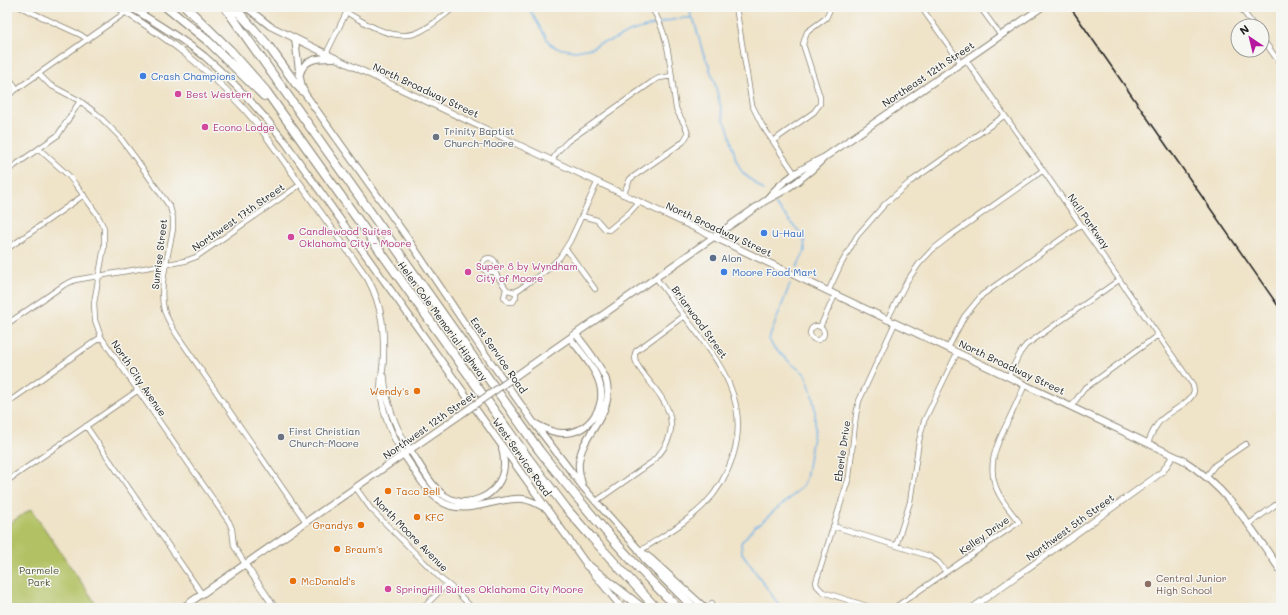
<svg xmlns="http://www.w3.org/2000/svg" width="1288" height="615" viewBox="0 0 1288 615" font-family="Mali,sans-serif">
  <style>
    .green { fill: #b2c163; stroke: #676e40 }
    .lines { fill: none; stroke-linecap: round; stroke-linejoin: round }
    .stream { stroke: #72b3e7; stroke-width: 1.5 }
    .minor-casing { stroke: #868072; stroke-width: 6 }
    .tertiary-casing { stroke: #868072; stroke-width: 7 }
    .secondary-casing { stroke: #868072; stroke-width: 8 }
    .motorway-casing { stroke: #868072; stroke-width: 10 }
    .minor { stroke: #fff; stroke-width: 4.5 }
    .tertiary { stroke: #fff; stroke-width: 5.5 }
    .secondary { stroke: #fff; stroke-width: 6 }
    .motorway { stroke: #fff; stroke-width: 8 }
    .rail { stroke: #1c1c1c; stroke-width: 1.5 }
    .secondary-bridge-casing { stroke: #868072; stroke-width: 8; stroke-linecap: butt }
    .secondary-bridge { stroke: #fff; stroke-width: 6 }
    .shop-dot { fill: #3f7fe0; stroke: #f6f6f2; stroke-width: 1.5 }
    .hotel-dot { fill: #d1479c; stroke: #f6f6f2; stroke-width: 1.5 }
    .worship-dot { fill: #6b7280; stroke: #f6f6f2; stroke-width: 1.5 }
    .service-dot { fill: #5c6f8a; stroke: #f6f6f2; stroke-width: 1.5 }
    .food-dot { fill: #e8710a; stroke: #f6f6f2; stroke-width: 1.5 }
    .education-dot { fill: #8d6e63; stroke: #f6f6f2; stroke-width: 1.5 }
    .labels { text-anchor: middle; dominant-baseline: central; stroke-width: 3; stroke-linejoin: round; paint-order: stroke }
    .street-label { font-size: 10px; fill: #1c1c1c; stroke: #f6f6f2 }
    .shop-label { font-size: 10px; fill: #366cbe; stroke: #f6f6f2; text-anchor: start }
    .hotel-label { font-size: 10px; fill: #b23c85; stroke: #f6f6f2; text-anchor: start }
    .worship-label { font-size: 10px; fill: #5b616d; stroke: #f6f6f2; text-anchor: start }
    .service-label { font-size: 10px; fill: #4e5e75; stroke: #f6f6f2; text-anchor: start }
    .food-label { font-size: 10px; fill: #c56008; stroke: #f6f6f2; text-anchor: start }
    .park-label { font-size: 10px; fill: #505635; stroke: #f6f6f2 }
    .education-label { font-size: 10px; fill: #785e54; stroke: #f6f6f2; text-anchor: start }
  </style>
  <rect width="100%" height="100%" fill="#f6f6f2"/>
  <filter id="ink" filterUnits="userSpaceOnUse"><feTurbulence type="fractalNoise" baseFrequency=".025" numOctaves="2"/><feDisplacementMap in="SourceGraphic" scale="8" xChannelSelector="R" yChannelSelector="G"/><feConvolveMatrix kernelMatrix="1 2 1 2 8 2 1 2 1" color-interpolation-filters="sRGB"/></filter>
  <filter id="wash" filterUnits="userSpaceOnUse"><feTurbulence type="fractalNoise" baseFrequency=".012" numOctaves="4" result="noise"/><feDisplacementMap in="SourceGraphic" scale="16" xChannelSelector="R" yChannelSelector="G"/><feGaussianBlur stdDeviation="0.9" result="paint"/><feColorMatrix in="noise" values="0 0 0 0 0 0 0 0 0 0 0 0 0 0 0 0 0 1.4 0 .05"/><feComposite in="paint" operator="in"/></filter>
  <g filter="url(#wash)">
    <rect width="100%" height="100%" fill="#efe3c8"/>
    <!-- green -->
    <path class="green" d="M31,509l68,99h-92v-83z"/>
    <g class="lines">
      <!-- stream -->
      <path class="stream" d="M528,7l22,37 7,4 18,3 17,-3 8,-5 10,-2 22,-10 35,-10 14,-3h10
        M690,7l1,11 3,2 9,33 7,14v3l4,10 10,40 4,8 8,32 6,12 21,18
        M775,204l29,33 1,14 -8,16
        M781,608l-39,-55 -1,-10 14,-17 6,-3 14,-13 13,-10 15,-15 3,-6 7,-43 2,-7v-20l-4,-19 -6,-16 -13,-10 -19,-17 -4,-8 21,-55"/>
    </g>
  </g>
  <g filter="url(#ink)">
    <g class="lines">
      <defs>
        <path id="minor" d="M20,7l61,28 7,5
          M736,7l16,98 10,20 33,49
          M921,7l40,56
          M980,7l21,29
          M1240,7l14,19
          M346,12c20,12 50,31 73,20 13,-6 25,-17 36,-25
          M1262,38l19,27
          M326,54l23,-47
          M966,60l227,325 1,6c-3,13 -25,20 -34,30 -6,7 -9,14 -12,22
          M39,74l11,11 30,16 17,13 22,22 15,20 36,51 3,11v11c-4,24 -15,57 -9,81 3,9 8,17 13,25l129,187
          M7,75l10,14
          M7,96l119,-84
          M773,141l41,-29 6,-8v-7l-17,-53 4,-12 19,-14 5,-11
          M39,149l29,26 8,10 21,29 7,14v19l-10,56 1,17 6,17 128,185 3,7 2,17 11,18
          M552,161l5,-9 11,-11 84,-59 7,-4 13,-2
          M7,171l51,-36 22,-34
          M623,195l7,-16 53,-37 5,-8c-2,-10 -9,-17 -12,-26 -6,-35 -5,-72 -25,-101
          M582,216l15,4 8,9 4,1 20,-17 10,-11
          M7,249l77,-54
          M566,249l6,8 23,32
          M482 265a7 7 0 1 1 14 0a7 7 0 1 1-14 0Z
          M493,270l14,20 8,2 32,-22 13,-13 10,-16 27,-58
          M506,289l-2,8 4,5h5l3,-5v-5
          M828,292l12,-26 17,-30 28,-32 25,-22 94,-66
          M887,320l20,-39 12,-17 13,-14 18,-14 92,-65
          M7,324l57,-39 11,-5 110,-19 11,-4 105,-73
          M810 333a7 7 0 1 1 14 0a7 7 0 1 1-14 0Z
          M820,327l15,-32
          M948,348l16,-31 18,-22 99,-70
          M1008,377l12,-24 6,-8 93,-65
          M7,403l94,-66
          M1071,407l13,-18 74,-54
          M86,426l116,168
          M1206,477l9,-12 31,-21
          M7,481l130,-90
          M356,488l15,21 69,69 15,12 17,18
          M595,502l57,-40c55,-52 -28,-88 -16,-111l48,-35
          M1249,524l32,-23
          M833,526l96,30 9,6 8,10
          M896,546l14,-44 9,-61 5,-20 33,-68
          M640,551c21,-14 46,-28 64,-46 14,-14 23,-30 29,-49 18,-57 -16,-97 -48,-139 -10,-13 -19,-26 -29,-39
          M423,608l24,-24
          M707,608l5,-5
          M873,608l-50,-16 -6,-6 -1,-4 33,-105 7,-62 3,-14 36,-78
          M894,608l125,-86c-7,-9 -15,-18 -20,-28 -14,-26 -3,-49 9,-73 6,-12 11,-24 17,-36"/>
        <path id="tertiary" d="M117,7c56,34 100,68 142,119l109,153c15,28 17,55 15,86 -1,9 -3,18 -2,27 2,24 10,43 23,63
          M335,58l379,179
          M384,376c2,27 11,52 26,74
          M245,564l30,44
          M972,608l182,-130 9,-7 10,-15"/>
        <path id="secondary" d="M130,7c25,15 51,31 74,49 30,26 57,55 81,86l302,423 35,43
          M246,7l24,19 65,32
          M295,39l5,39 3,13 101,142 79,118 51,72 49,64 57,64 10,7 55,50
          M300,74c4,-16 19,-16 33,-16
          M766,200c16,-20 36,-32 59,-43l217,-150
          M714,237l469,223c45,28 68,68 98,111
          M576,334c9,13 25,31 30,46 10,34 -24,52 -27,82 -1,8 1,15 3,22
          M517,375l248,-174c23,-11 42,-25 60,-44
          M536,424c9,5 17,9 26,9 26,1 44,-25 38,-48 -4,-16 -20,-34 -30,-47
          M410,450c10,14 21,37 35,46 22,14 52,1 58,-24 2,-8 1,-16 -1,-24
          M404,455c11,15 20,34 35,45 26,19 56,-4 84,-1 8,1 15,5 22,9
          M182,608l278,-193"/>
        <path id="motorway" d="M166,7l42,34 56,55
          M186,7l44,43 36,41 262,367 38,50 26,30 64,70
          M225,7l314,443c43,55 88,109 139,158
          M234,7l33,37 29,40 7,7
          M640,551l7,10 47,47
          M587,565l55,43"/>
      </defs>
      <!-- minor casing -->
      <use href="#minor" class="minor-casing"/>
      <!-- tertiary casing -->
      <use href="#tertiary" class="tertiary-casing"/>
      <!-- secondary casing -->
      <use href="#secondary" class="secondary-casing"/>
      <!-- motorway casing -->
      <use href="#motorway" class="motorway-casing"/>
      <!-- minor -->
      <use href="#minor" class="minor"/>
      <!-- tertiary -->
      <use href="#tertiary" class="tertiary"/>
      <!-- secondary -->
      <use href="#secondary" class="secondary"/>
      <!-- motorway -->
      <use href="#motorway" class="motorway"/>
      <!-- rail -->
      <path class="rail" d="M1070,7l211,303"/>
      <defs>
        <path id="secondary-bridge" d="M460,415l57,-40"/>
      </defs>
      <!-- secondary-bridge casing -->
      <use href="#secondary-bridge" class="secondary-bridge-casing"/>
      <!-- secondary-bridge -->
      <use href="#secondary-bridge" class="secondary-bridge"/>
    </g>
  </g>
  <!-- markers -->
  <g class="shop-dot">
    <circle cx="143" cy="76" r="4"/>
    <circle cx="764" cy="233" r="4"/>
    <circle cx="724" cy="272" r="4"/>
  </g>
  <g class="hotel-dot">
    <circle cx="178" cy="94" r="4"/>
    <circle cx="205" cy="127" r="4"/>
    <circle cx="291" cy="237" r="4"/>
    <circle cx="468" cy="272" r="4"/>
    <circle cx="388" cy="589" r="4"/>
  </g>
  <g class="worship-dot">
    <circle cx="436" cy="137" r="4"/>
    <circle cx="281" cy="437" r="4"/>
  </g>
  <circle class="service-dot" cx="713" cy="258" r="4"/>
  <g class="food-dot">
    <circle cx="417" cy="391" r="4"/>
    <circle cx="388" cy="491" r="4"/>
    <circle cx="417" cy="517" r="4"/>
    <circle cx="361" cy="525" r="4"/>
    <circle cx="337" cy="549" r="4"/>
    <circle cx="293" cy="581" r="4"/>
  </g>
  <circle class="education-dot" cx="1148" cy="584" r="4"/>
  <g class="labels">
    <!-- street labels -->
    <g class="street-label">
      <text transform="translate(928 74) rotate(-34)">Northeast 12th Street</text>
      <text transform="translate(426 90) rotate(25)">North Broadway Street</text>
      <text transform="translate(238 217) rotate(-35)">Northwest 17th Street</text>
      <text transform="translate(1089 221) rotate(55)">Nail Parkway</text>
      <text transform="translate(719 229) rotate(25)">North Broadway Street</text>
      <text transform="translate(159 254) rotate(-83)">Sunrise Street</text>
      <text transform="translate(443 321) rotate(54)">Helen Cole Memorial Highway</text>
      <text transform="translate(700 322) rotate(54)">Briarwood Street</text>
      <text transform="translate(499 355) rotate(55)">East Service Road</text>
      <text transform="translate(1012 367) rotate(25)">North Broadway Street</text>
      <text transform="translate(139 378) rotate(56)">North City Avenue</text>
      <text transform="translate(429 425) rotate(-35)">Northwest 12th Street</text>
      <text transform="translate(842 451) rotate(-82)">Eberle Drive</text>
      <text transform="translate(522 457) rotate(55)">West Service Road</text>
      <text transform="translate(1070 527) rotate(-36)">Northwest 5th Street</text>
      <text transform="translate(411 534) rotate(45)">North Moore Avenue</text>
      <text transform="translate(984 535) rotate(-35)">Kelley Drive</text>
    </g>
    <!-- shop labels -->
    <g class="shop-label">
      <text x="151" y="76">Crash Champions</text>
      <text x="772" y="233">U-Haul</text>
      <text x="732" y="272">Moore Food Mart</text>
    </g>
    <!-- hotel labels -->
    <g class="hotel-label">
      <text x="186" y="94">Best Western</text>
      <text x="213" y="127">Econo Lodge</text>
      <text x="299" y="231">Candlewood Suites<tspan x="299" dy="12">Oklahoma City - Moore</tspan></text>
      <text x="476" y="266">Super 8 by Wyndham<tspan x="476" dy="12">City of Moore</tspan></text>
      <text x="396" y="589">SpringHill Suites Oklahoma City Moore</text>
    </g>
    <!-- worship labels -->
    <g class="worship-label">
      <text x="444" y="131">Trinity Baptist<tspan x="444" dy="12">Church-Moore</tspan></text>
      <text x="289" y="431">First Christian<tspan x="289" dy="12">Church-Moore</tspan></text>
    </g>
    <!-- service labels -->
    <g class="service-label">
      <text x="721" y="258">Alon</text>
    </g>
    <!-- food labels -->
    <g class="food-label">
      <text x="409" y="391" text-anchor="end">Wendy's</text>
      <text x="396" y="491">Taco Bell</text>
      <text x="425" y="517">KFC</text>
      <text x="353" y="525" text-anchor="end">Grandys</text>
      <text x="345" y="549">Braum's</text>
      <text x="301" y="581">McDonald's</text>
    </g>
    <!-- park labels -->
    <g class="park-label">
      <text x="39" y="570">Parmele<tspan x="39" dy="12">Park</tspan></text>
    </g>
    <!-- education labels -->
    <g class="education-label">
      <text x="1156" y="578">Central Junior<tspan x="1156" dy="12">High School</tspan></text>
    </g>
  </g>
  <!-- margin -->
  <rect width="1288" height="615" fill="none" stroke="#f6f6f2" stroke-width="24"/>
  <!-- north arrow -->
  <g transform="translate(1250 38) rotate(325)"><circle r="19" fill="#f6f6f2" stroke="#9f9f9c"/>
  <path d="M0-3L7 15L0 10L-7 15Z" fill="#b5179e"/>
  <text y="-6" font-size="11" font-weight="bold" text-anchor="middle" fill="#1c1c1c">N</text>
  </g>
</svg>
